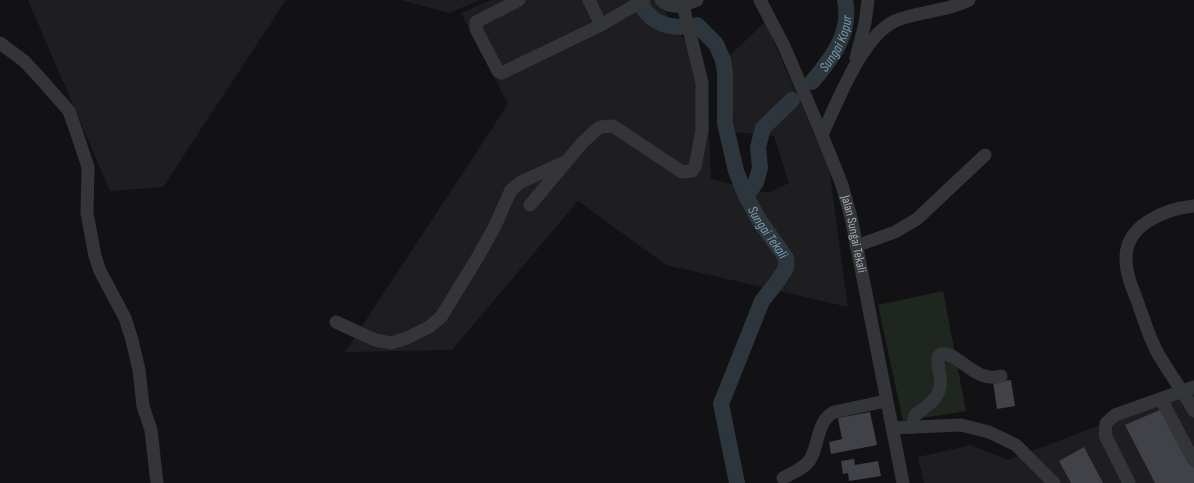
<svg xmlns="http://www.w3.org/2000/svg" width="1194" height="483" viewBox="0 0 1194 483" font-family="'Sofia Sans Condensed',sans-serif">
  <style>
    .built { fill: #1e1e21 }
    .green { fill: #1f261f }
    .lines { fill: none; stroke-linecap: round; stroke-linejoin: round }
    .river { stroke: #2c363c; stroke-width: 16 }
    .building { fill: #414247 }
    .minor { stroke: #333538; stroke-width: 13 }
    .labels { text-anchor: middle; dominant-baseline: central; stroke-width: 3; stroke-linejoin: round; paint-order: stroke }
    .street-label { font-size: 13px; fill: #a4aab4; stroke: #0d0d0f }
    .water-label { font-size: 14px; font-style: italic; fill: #7c9aae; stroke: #0d0d0f }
  </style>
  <rect width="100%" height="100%" fill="#121214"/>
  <!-- built -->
  <path class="built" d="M28,0h258l-123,187 -53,4z
    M401,0h79l-31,13z
    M491,0h166l50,74 4,105 57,14 21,-10 -15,-47 -39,-4 -8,-74 38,-36 64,146 19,139 -182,-42 -88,-64 -126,149 -107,2 163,-248 -47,-91z
    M1194,389v94h-270l-6,-26 53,-12 37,15z"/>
  <!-- green -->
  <path class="green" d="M943,291l23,120 -63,10 -25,-116z"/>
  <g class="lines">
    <!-- river -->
    <g class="river">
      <path d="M638,0c10,18 22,27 43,27"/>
      <path id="s1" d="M697,25l19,19 7,16 2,13v50l11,48 10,25 13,24 27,38v10l-9,14 -15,19 -41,103 16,79"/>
      <path id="s2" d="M812,82c20,-24 40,-49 33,-82"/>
      <path d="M746,196l10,-14 4,-14 -2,-21 5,-19 29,-28"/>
    </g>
  </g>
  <!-- building -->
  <path class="building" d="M1011,380l4,26 -18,3 -4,-27z
    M1162,409l32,58v16h-39l-30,-58z
    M870,412l7,33 -46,9 -2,-12 13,-3 -4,-21z
    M1084,447l19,36h-32l-12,-22z
    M854,459l1,6 23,-4 3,15 -32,5 -1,-8 -5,1 -2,-13z"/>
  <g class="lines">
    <!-- minor -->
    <g class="minor">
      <path d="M519,0l-43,22v7l22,42 4,2 99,-48 -12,-25"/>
      <path d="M661,0c11,11 24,5 36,0"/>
      <path id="s3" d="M760,0l24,46 38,89 20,50 9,32 52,266"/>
      <path d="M601,25l43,-25"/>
      <path d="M0,43l24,18 16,17 29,33 6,17 13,39 -1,46 8,43 5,15 25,47 7,22 7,30 4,36 8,24 6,53"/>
      <path d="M856,58l9,-35 3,-23"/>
      <path d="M822,135c15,-32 40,-99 73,-114 23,-10 51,-9 74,-21"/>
      <path d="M530,205l52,-62 14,-13 4,-3 13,-1 69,46 10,-1 3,-4 7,-37v-47l-19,-78"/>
      <path d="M1194,206c-29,3 -69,19 -68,53 0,18 9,34 14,50 6,16 11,34 20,48 11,19 24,35 34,54"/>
      <path d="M856,246l39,-14 22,-13 68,-64"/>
      <path d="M336,322l39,18 16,3 16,-5 22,-11 12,-10 38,-62 16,-29 16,-36 10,-8 44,-20"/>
      <path d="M1161,399l33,62"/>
      <path d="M912,427l3,-12c15,-11 29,-19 25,-40 -1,-6 -3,-12 -2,-18l3,-3c17,-3 34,30 60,22"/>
      <path d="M892,428l69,-3 28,7 27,13 38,38"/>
      <path d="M783,478c9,-5 23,-10 28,-20 8,-15 6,-37 23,-46l52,-11"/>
      <path d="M1129,483l-24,-48 1,-12 9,-8 79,-28"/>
    </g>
  </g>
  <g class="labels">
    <!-- street labels -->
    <g class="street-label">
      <text stroke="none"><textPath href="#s3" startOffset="253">Jalan Sungai Tekali</textPath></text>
    </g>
    <!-- water labels -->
    <g class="water-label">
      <text stroke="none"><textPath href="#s2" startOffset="46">Sungai Kapur</textPath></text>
      <text stroke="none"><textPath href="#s1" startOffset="226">Sungai Tekali</textPath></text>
    </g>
  </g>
</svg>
